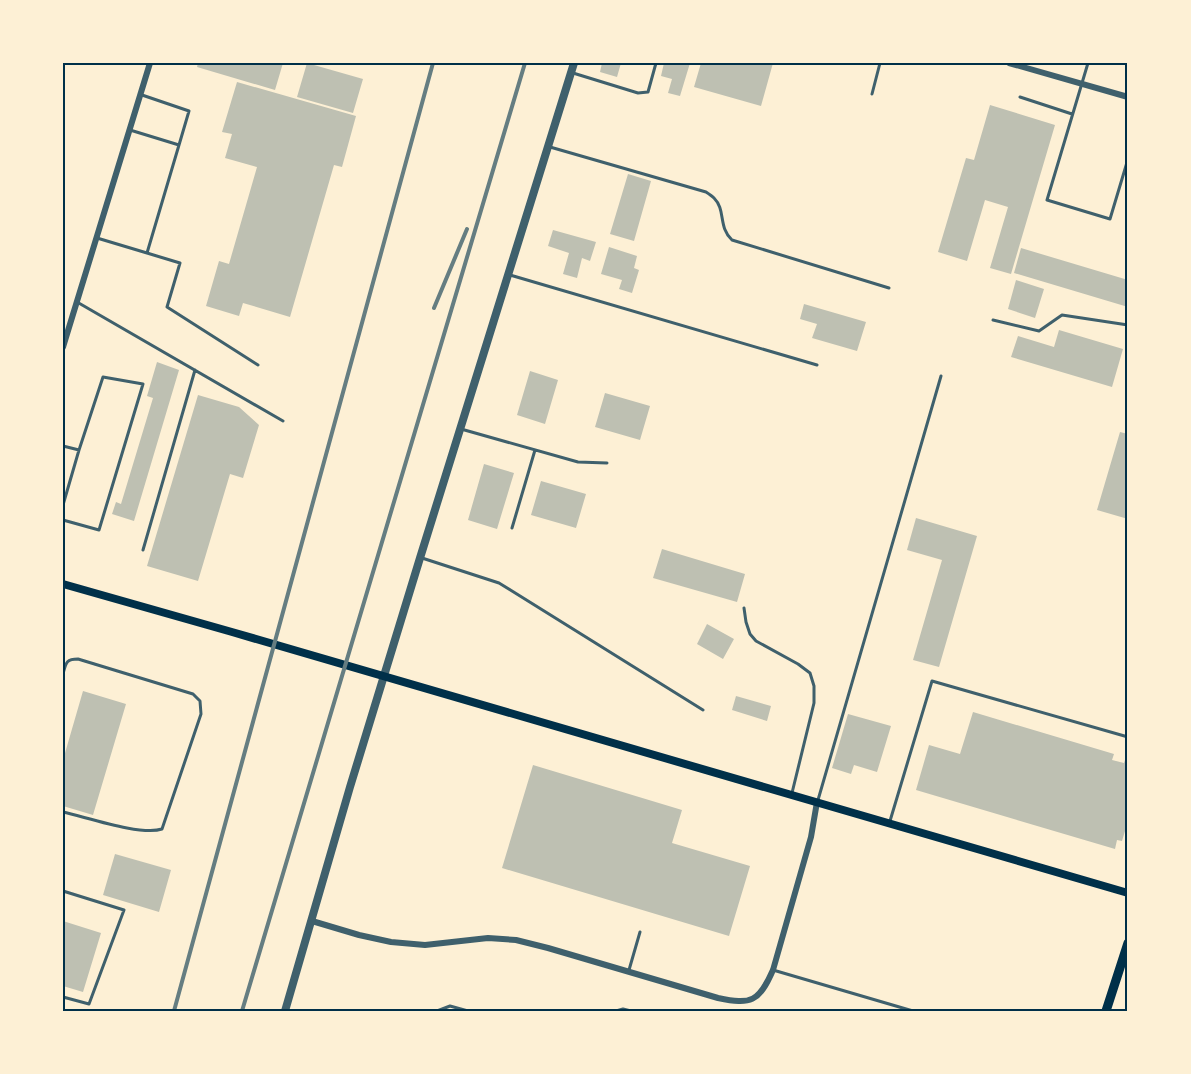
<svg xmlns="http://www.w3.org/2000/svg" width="1191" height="1074" viewBox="0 0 1191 1074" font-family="'Noto Sans',sans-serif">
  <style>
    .building { fill: #bec0b2 }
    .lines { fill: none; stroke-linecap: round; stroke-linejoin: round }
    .service { stroke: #3f606c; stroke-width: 3 }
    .minor { stroke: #3f606c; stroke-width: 6 }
    .tertiary { stroke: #3f606c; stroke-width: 8 }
    .secondary { stroke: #003049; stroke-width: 8 }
    .primary { stroke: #003049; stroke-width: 9 }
    .rail { stroke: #657d81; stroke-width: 4 }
    .neatline { fill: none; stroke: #003049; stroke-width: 2 }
  </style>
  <rect width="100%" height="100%" fill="#fdf0d5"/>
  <!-- building -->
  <path class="building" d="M198,63h85l-8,27 -78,-23z
    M307,63l56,16 -10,34 -56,-16z
    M602,63h19l-4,14 -17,-5z
    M664,63h26l-10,33 -12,-3 4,-14 -11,-3z
    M701,63h72l-12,43 -67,-19z
    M237,82l119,34 -14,51 -8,-2 -44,152 -47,-14 -4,13 -33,-10 13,-45 10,3 28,-97 -32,-9 7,-24 -10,-2z
    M990,105l65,20 -44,149 -21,-6 18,-61 -23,-7 -18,61 -29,-9 28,-94 8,2z
    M628,174l23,7 -17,60 -24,-7z
    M553,230l43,12 -6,19 -8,-3 -5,20 -14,-4 6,-21 -21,-7z
    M609,247l28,9 -3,12 5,2 -7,23 -13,-4 3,-9 -21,-6z
    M1021,248l107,32v27l-114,-34z
    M1016,280l28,9 -9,29 -27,-9z
    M804,304l62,18 -9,29 -45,-13 5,-14 -17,-5z
    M1059,330l64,19 -11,38 -101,-30 7,-21 36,11z
    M157,362l22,8 -45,151 -22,-7 4,-12 5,2 32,-106 -6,-2z
    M530,371l28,9 -13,44 -28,-9z
    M605,393l45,13 -10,34 -45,-13z
    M198,395l41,12 20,18 -16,53 -13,-4 -32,107 -51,-15z
    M1120,432l8,2v85l-31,-9z
    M484,464l30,9 -17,56 -29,-9z
    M541,481l45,13 -10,34 -45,-13z
    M916,518l61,18 -38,131 -26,-7 29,-100 -35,-10z
    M662,549l83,25 -8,28 -84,-24z
    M707,624l27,15 -11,20 -26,-15z
    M83,691l43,13 -33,111 -30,-9v-46z
    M736,696l35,10 -4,15 -35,-11z
    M973,712l141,42 -2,6 12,3 1,-3 3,1v60l-6,20 -5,-1 -2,9 -199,-59 13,-45 31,9z
    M848,714l43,12 -14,46 -23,-7 -3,9 -19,-6z
    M533,765l149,45 -10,33 78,23 -21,70 -227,-68z
    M115,854l56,16 -12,42 -56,-17z
    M63,921l38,12 -18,59 -20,-6z"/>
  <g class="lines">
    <!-- service -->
    <path class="service" d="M1088,63l-41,137 63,19 18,-60
      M573,73l65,20 10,-1 8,-29
      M872,94l8,-31
      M142,95l47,16 -10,34
      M1020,97l52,17
      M550,147l156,45c3,2 6,4 8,6 12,12 4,29 18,42l157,48
      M97,238l50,15 32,-108 -49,-15
      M147,253l33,10 -13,44 91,58
      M510,275l307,90
      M77,302l206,119
      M993,320l46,11 23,-16 66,10
      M461,429l117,33 29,1
      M63,446l16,4
      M63,505l16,-55 24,-73 40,7 -44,146 -36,-10
      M512,528l23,-78
      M143,550l52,-180
      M422,558l77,25 204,127
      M744,608l2,14 4,12 6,7 42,23 12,9 4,13v17l-22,90
      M63,674c3,-11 3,-15 15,-15l115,35 7,7 1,13 -39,115c-21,7 -76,-12 -99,-17
      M818,800l123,-424
      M890,821l42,-140 196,56
      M63,891l61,19 -35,94 -26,-7
      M629,970l11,-38
      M773,970l140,41
      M437,1011l13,-5 18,5
      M616,1011l7,-2 8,2"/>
    <!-- minor -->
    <path class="minor" d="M1009,63l119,34
      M63,347l87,-284
      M312,921l47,14 32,7 34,3 63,-7 28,2 32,8 170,50c33,7 41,4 55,-28l38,-133 6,-35"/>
    <!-- tertiary -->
    <path class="tertiary" d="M285,1011l65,-224 70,-229 154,-495"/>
    <!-- secondary -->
    <path class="secondary" d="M63,584l169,48 896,261"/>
    <!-- primary -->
    <path class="primary" d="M1106,1011l22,-68"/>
    <!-- rail -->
    <path class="rail" d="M434,308l33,-79
      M174,1011l259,-948
      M242,1011l283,-948"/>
  </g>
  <!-- border -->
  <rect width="1191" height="1074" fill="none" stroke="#fdf0d5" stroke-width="129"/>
  <rect x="64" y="64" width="1062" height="946" class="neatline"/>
</svg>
